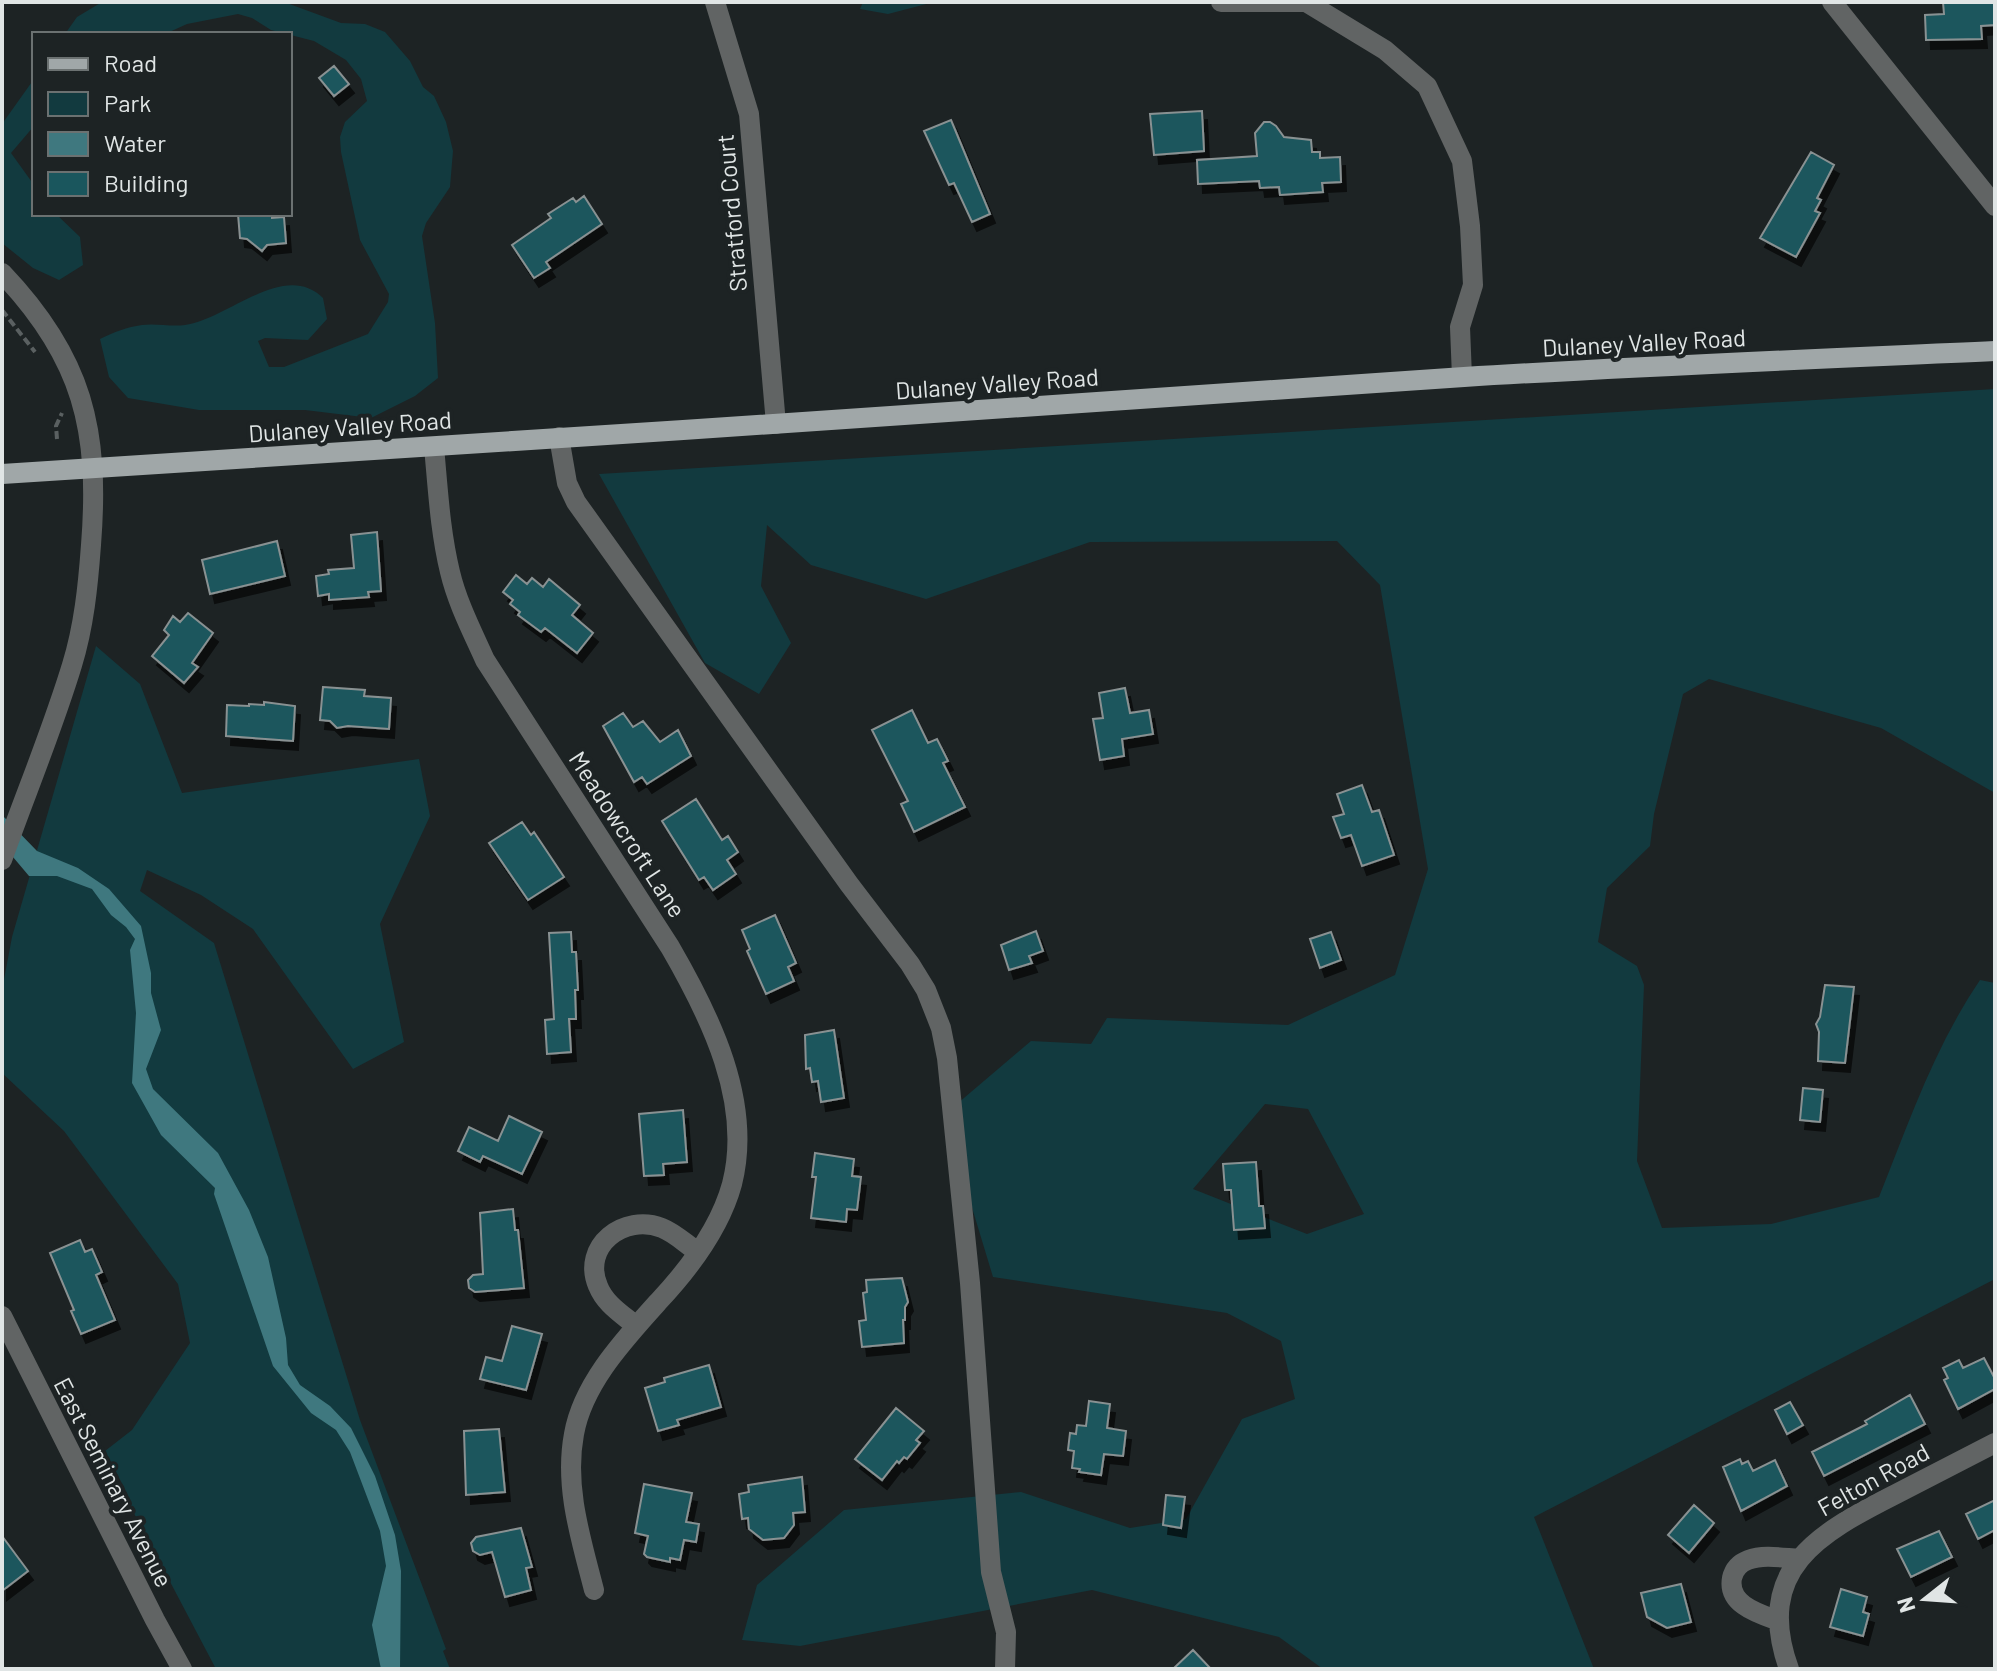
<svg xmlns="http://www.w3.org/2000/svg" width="1997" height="1671" viewBox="0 0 1997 1671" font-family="Barlow,sans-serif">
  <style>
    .green { fill: #123a3f; fill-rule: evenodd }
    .water { fill: #3f787f }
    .building { fill: #1a565d; stroke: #899192; stroke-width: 2; filter: url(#shadow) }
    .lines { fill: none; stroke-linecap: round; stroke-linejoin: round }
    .path { stroke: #5a6061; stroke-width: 4; stroke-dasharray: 8 4; stroke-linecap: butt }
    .minor { stroke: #616464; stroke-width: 20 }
    .major { stroke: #a0a7a8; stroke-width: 20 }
    .labels { text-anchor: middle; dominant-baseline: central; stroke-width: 8; stroke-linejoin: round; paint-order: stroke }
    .street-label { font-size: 24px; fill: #e0e5e5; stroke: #1d2324 }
  </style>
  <defs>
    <filter id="shadow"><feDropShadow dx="5" dy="9" stdDeviation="0" flood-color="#0009"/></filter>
  </defs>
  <rect width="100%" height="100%" fill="#1d2324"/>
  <!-- green -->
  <path class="green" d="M102,2h182l57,21 24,1 20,8 25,29 13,26 11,9 12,26 7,29 -3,36 -24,36 -4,13 13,87 3,55 -23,18 -44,22 -66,-8h-106l-71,-12 -19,-21 -9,-38c14,-7 27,-12 42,-14 14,-2 29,2 43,0 43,-6 99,-65 138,-27l4,21 -19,21 -43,-2 -7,3 11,26h15l84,-33 20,-32 1,-8 -29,-54 -19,-88 -1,-15 5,-15 22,-21 -6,-22 -15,-19 -32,-19 -43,-11 -19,-12 -14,-4 -51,10 -22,10h-100l12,-17z
    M863,2h71l-46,12 -28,-5z
    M34,79v47l-23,27 23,32v29h22l24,23 3,28 -24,15 -26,-12 -31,-25v-119z
    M1995,389v404l-114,-65 -172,-49 -26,15 -29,120 -4,32 -43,42 -9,54 39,24 7,19 -7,176 25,67 109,-4 108,-27c30,-75 55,-149 101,-217l15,3v296l-461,238 60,152h-271l-44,-32 -187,-47 -292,56 -58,-6 15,-55 87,-75 177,-18 109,36 56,-9 56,-100 53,-20 -14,-58 -54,-28 -234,-36 -49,-162 87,-74 60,3 16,-26 181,7 107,-50 33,-106 -48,-284 -43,-44 -247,1 -164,57 -115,-34 -44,-40 -6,61 30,57 -32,51 -54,-31 -106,-189zM1265,1104l43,5 56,105 -57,20 -114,-45z
    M96,646l44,38 42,109 237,-34 11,57 -50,108 24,118 -51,27 -100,-140 -52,-34 -54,-25 -7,21 74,52 146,477 86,229 -3,2 7,18h-234l-89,-169v-7l-22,-42 27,-21 58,-87 -12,-59 -114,-153 -62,-58v-83l10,-53z"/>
  <!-- water -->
  <path class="water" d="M2,815l35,36 41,17 31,21 32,37 10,47v20l10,37 -15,39 7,20 65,64 31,57 19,47 18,81 2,27 12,20 30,21 21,22 24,48 20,59 6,36 -1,98h-19l-9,-44 14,-59 -6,-35 -30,-79 -14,-22 -25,-17 -38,-47 -59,-172 1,-6 -54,-53 -29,-52 4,-70 -6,-63 5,-11 -9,-12 -15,-12 -19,-26 -35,-13h-28l-27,-32z"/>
  <!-- building -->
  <path class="building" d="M1943,2h52v23l-14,1 1,13 -56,1 -1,-25 19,-1z
    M334,66l15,18 -15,12 -15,-18z
    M1202,111l2,40 -50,4 -4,-41z
    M951,120l39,94 -18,8 -18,-39 -5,2 -25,-54z
    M1264,122h6l6,4 8,11 27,3 1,12h8v6l20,-1 1,25 -19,1 1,9 -43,3 -1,-8 -19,1 -1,-7 -61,3 -1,-24 60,-4 -2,-23z
    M1811,152l23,13 -17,33 4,2 -6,11 5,2 -24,44 -36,-19z
    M584,196l18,28 -56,38 4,6 -16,10 -22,-33 39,-27 -3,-4 25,-16 3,4z
    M238,214h34v4l12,-1 2,26 -19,2 -5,6 -15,-12 -7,-1z
    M377,532l4,59 -13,1 1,5 -40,3v-6l-11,2 -2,-20 13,-2 -1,-4 26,-2 -3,-33z
    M277,541l8,35 -75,18 -8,-34z
    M516,575l11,9 5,-6 11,9 6,-8 31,26 -8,10 21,18 -16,20 -32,-25 -4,4 -23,-17 2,-3 -10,-8 3,-4 -10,-8z
    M188,613l25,20 -21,30 6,4 -14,16 -32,-27 17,-21 -5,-5 9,-14 7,6z
    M323,687l42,3 -1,6 27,2 -2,31 -41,-3 -11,2 -7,-7 -10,-1z
    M1125,688l5,25 19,-3 4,24 -31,5 2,17 -24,4 -7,-41 10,-1 -4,-25z
    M264,702l31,4 -2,35 -67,-5 1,-31 22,1v-2l15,1z
    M912,710l16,33 9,-4 11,22 -5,2 22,44 -51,25 -13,-28 7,-3 -36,-71z
    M623,713l10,14 10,-6 17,21 18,-12 13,26 -44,28 -5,-7 -8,5 -31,-56z
    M1362,785l10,27 7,-2 15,45 -32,11 -11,-31 -10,3 -8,-21 11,-3 -7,-20z
    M696,799l26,41 6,-4 10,16 -11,8 9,14 -23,16 -9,-13 -5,3 -37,-59z
    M522,822l9,13 3,-3 30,45 -36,23 -39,-57z
    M775,915l21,48 -8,4 6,14 -28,13 -19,-43 3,-2 -8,-19z
    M1036,931l7,20 -14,5 3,7 -23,7 -8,-25z
    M571,932l1,20h4l2,38h-3l1,29h-7l2,33 -24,2 -2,-34 9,-1 -5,-86z
    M1331,932l10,28 -21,8 -10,-29z
    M1825,985l29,2 -9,76 -27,-2 1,-29 -3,-8 4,-7z
    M834,1030l10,68 -23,4 -3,-21 -6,1 -2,-14 -4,1 -1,-34z
    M1803,1088l20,2 -3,32 -20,-2z
    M683,1110l4,52 -24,2 1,11 -20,1 -5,-62z
    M509,1116l33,16 -20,42 -39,-18 -3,6 -22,-11 11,-24 29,14z
    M815,1153l39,6 -2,17 9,1 -4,33 -10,-1 -1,13 -35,-4 5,-41h-4z
    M1256,1162l3,44h4l2,22 -31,2 -3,-40h-6l-2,-26z
    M513,1209l2,21h3l6,58 -49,4 -6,-4 -1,-8 5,-5 10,-1 -3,-61z
    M80,1240l5,12 7,-3 10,23 -6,3 19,45 -34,14 -10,-23 3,-1 -24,-57z
    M902,1278l6,24 -3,5v13h-2l1,23 -42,4 -3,-26 7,-1 -3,-27 4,-1 -1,-12z
    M512,1326l30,8 -16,56 -46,-11 6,-22 16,4z
    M1984,1358l11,21v10l-37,20 -14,-29 4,-2 -5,-10 16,-8 4,8z
    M709,1365l12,42 -44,13 2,5 -21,6 -13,-43 20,-6 -1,-4z
    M1910,1395l15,29 -101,52 -12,-24 55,-28 -2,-3z
    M1089,1401l21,3 -3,24 19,3 -3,25 -19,-2 -3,21 -22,-3 1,-3 -8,-1 2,-17 -6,-1 2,-17 6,1 1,-9 9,1z
    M1790,1402l13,23 -16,9 -12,-24z
    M896,1408l28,23 -8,9 4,3 -13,16 -3,-2 -5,6 -2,-2 -15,19 -27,-21z
    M499,1429l6,63 -39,3 -2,-64z
    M1740,1459l2,5 6,-3 5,10 22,-11 12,26 -46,25 -18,-44z
    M802,1477l3,35 -12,1 1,12 -10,13 -21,2 -14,-11 -1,-11 -6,1 -3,-25 10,-2 -1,-7z
    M644,1484l48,9 -6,29 13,2 -3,18 -12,-2 -4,20 -10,-2v4l-23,-5 -3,-3 4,-18 -13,-3z
    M1166,1495l19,2 -4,31 -18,-3z
    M1995,1500v30l-17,9 -12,-25z
    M1694,1505l20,18 -25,30 -21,-18z
    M521,1528l11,39 -6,1 5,22 -26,7 -13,-45 -12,3 -7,-4 -2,-8 5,-6z
    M1939,1531l13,26 -41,20 -14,-28z
    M2,1536l26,35 -26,20z
    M1681,1584l10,38 -24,6 -20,-11 -6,-24z
    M1841,1589l26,8 -4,15 6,2 -6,22 -33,-9z
    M1193,1650l18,19h-38z"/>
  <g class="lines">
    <!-- path -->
    <path class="path" d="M2,310l33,42
      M57,439l-1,-13 6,-13"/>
    <!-- minor -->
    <path class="minor" d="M715,2l34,112 27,310
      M1221,2h85l79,48 42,36 35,75 8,65 3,59 -13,42 2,50
      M1832,2l163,204
      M2,273c81,85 98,157 89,272 -3,41 -7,81 -19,120 -20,66 -47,130 -70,195
      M559,437l8,46 9,19 273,382 61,80 16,26 15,38 6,30 23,225 21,289 15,60 -1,37
      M434,447c4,42 6,84 16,125 7,30 22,59 35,88l185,287c40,69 83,155 62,237 -12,44 -43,85 -74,118 -33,37 -75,81 -84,132 -10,53 7,105 20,156
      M2,1316l153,304 27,49
      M636,1326c-14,-12 -31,-22 -38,-40 -17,-40 26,-73 64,-58 13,5 25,17 36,24
      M1779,1621c-19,-7 -52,-16 -47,-43 2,-9 8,-15 16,-18 16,-6 35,-2 51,-1
      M1789,1669c-36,-100 30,-136 107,-175 33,-17 66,-34 99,-51"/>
    <!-- major -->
    <path class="major" d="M2,474c488,-28 974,-66 1462,-97 177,-11 354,-18 531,-26"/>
  </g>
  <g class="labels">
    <!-- street labels -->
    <g class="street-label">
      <text transform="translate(731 213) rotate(-95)">Stratford Court</text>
      <text transform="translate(1644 342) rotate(-3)">Dulaney Valley Road</text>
      <text transform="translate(997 383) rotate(-4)">Dulaney Valley Road</text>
      <text transform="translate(350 426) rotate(-4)">Dulaney Valley Road</text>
      <text transform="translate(628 834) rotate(57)">Meadowcroft Lane</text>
      <text transform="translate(1873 1479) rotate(-29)">Felton Road</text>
      <text transform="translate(114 1482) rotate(63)">East Seminary Avenue</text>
    </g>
  </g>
  <!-- border -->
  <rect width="1997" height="1671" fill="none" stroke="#e0e5e5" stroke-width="8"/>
  <!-- legend -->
  <rect x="32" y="32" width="260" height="184" fill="#1d2324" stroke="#6b7171" stroke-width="2"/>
  <rect x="48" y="58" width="40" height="12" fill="#a0a7a8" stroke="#6b7171" stroke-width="2"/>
  <text x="104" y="72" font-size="24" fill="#e0e5e5">Road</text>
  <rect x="48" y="92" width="40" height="24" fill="#123a3f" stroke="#6b7171" stroke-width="2"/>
  <text x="104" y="112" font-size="24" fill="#e0e5e5">Park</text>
  <rect x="48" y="132" width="40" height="24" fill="#3f787f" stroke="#6b7171" stroke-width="2"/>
  <text x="104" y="152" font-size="24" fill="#e0e5e5">Water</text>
  <rect x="48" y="172" width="40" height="24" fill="#1a565d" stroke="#6b7171" stroke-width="2"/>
  <text x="104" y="192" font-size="24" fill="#e0e5e5">Building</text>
  <!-- north arrow -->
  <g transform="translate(1925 1599) rotate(253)" stroke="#1d2324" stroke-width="6" paint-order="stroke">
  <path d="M0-6L14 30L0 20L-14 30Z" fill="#e0e5e5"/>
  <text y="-12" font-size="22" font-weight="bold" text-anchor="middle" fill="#e0e5e5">N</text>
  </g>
</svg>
